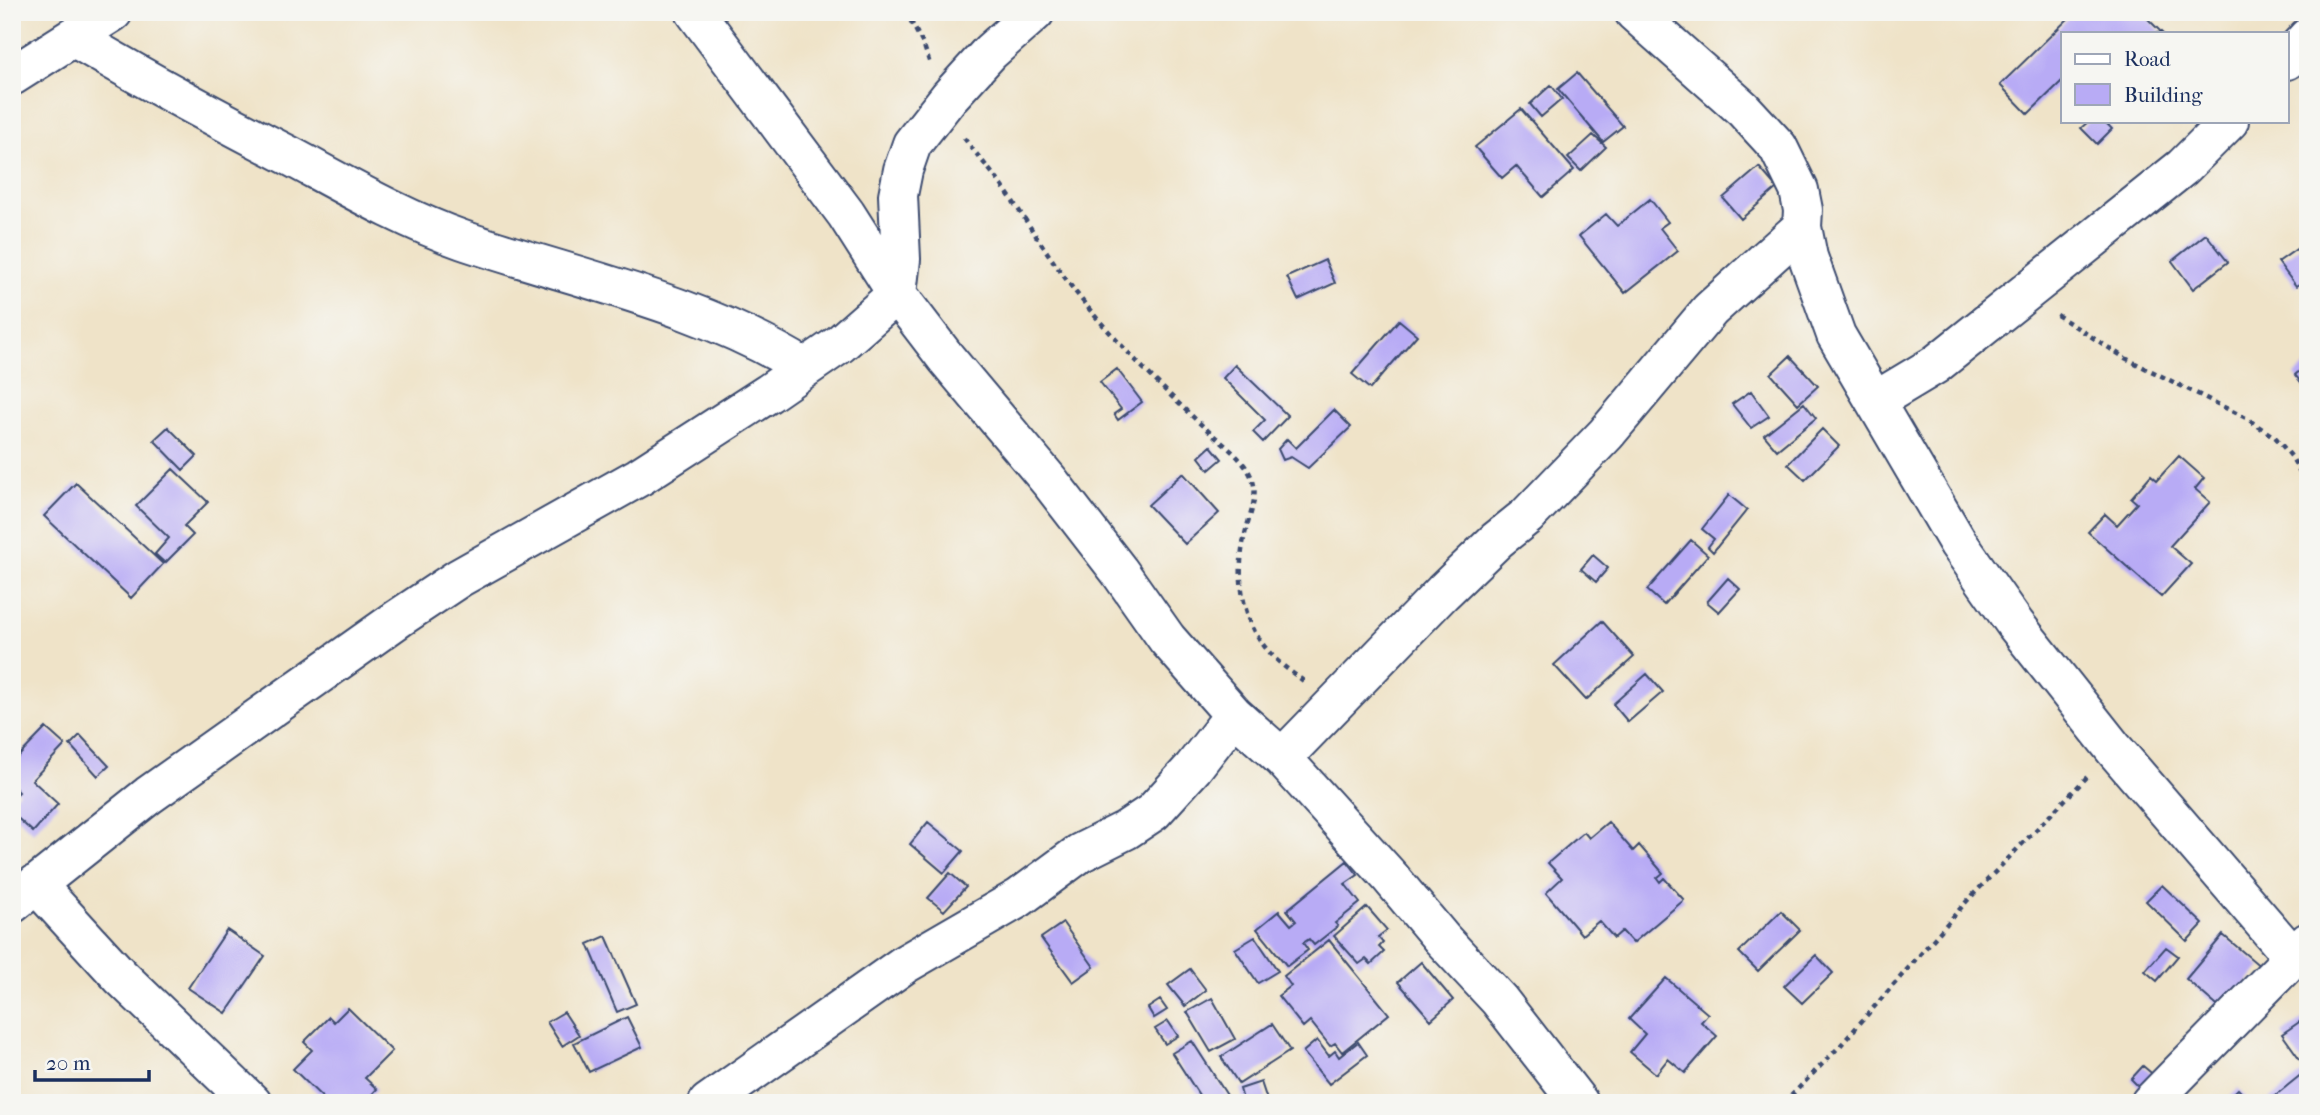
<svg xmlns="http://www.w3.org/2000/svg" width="2320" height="1115" viewBox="0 0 2320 1115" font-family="'IM FELL French Canon',serif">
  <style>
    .building { fill: #b8abf5 }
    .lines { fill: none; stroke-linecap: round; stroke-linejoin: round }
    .minor-casing { stroke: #3b4a6e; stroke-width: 42 }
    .path { stroke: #3b4a6e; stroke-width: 4.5; stroke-dasharray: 5 5; stroke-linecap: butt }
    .minor { stroke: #fff; stroke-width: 38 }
  </style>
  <rect width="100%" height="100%" fill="#f6f6f2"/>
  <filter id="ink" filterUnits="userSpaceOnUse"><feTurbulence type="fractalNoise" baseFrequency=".0143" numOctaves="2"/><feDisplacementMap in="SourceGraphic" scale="14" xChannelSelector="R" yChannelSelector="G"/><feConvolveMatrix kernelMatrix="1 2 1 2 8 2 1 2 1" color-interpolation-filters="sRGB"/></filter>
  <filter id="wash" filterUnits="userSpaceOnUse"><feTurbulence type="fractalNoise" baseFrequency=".00686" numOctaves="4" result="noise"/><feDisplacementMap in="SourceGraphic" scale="28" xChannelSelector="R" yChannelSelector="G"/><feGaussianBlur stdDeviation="1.57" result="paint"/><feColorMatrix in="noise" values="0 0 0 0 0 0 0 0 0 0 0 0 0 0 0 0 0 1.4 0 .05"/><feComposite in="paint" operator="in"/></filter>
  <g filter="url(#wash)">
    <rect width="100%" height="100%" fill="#efe3c8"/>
    <g id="blocks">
      <!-- building -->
      <path class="building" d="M2075,12h66l21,21h-99v47l-35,34 -28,-29z
        M1577,73l46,53 -20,16 -45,-53z
        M1551,85l11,14 -21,18 -11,-13z
        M1521,109l53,61 -31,27 -27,-31 -14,12 -27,-31z
        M2089,121h15l8,8 -15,15 -16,-16z
        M1593,135l13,12 -25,24 -13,-13z
        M1759,167l18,21 -36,31 -18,-21z
        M1650,199l18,23 -8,6 18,23 -53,42 -46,-57 27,-22 11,12z
        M2206,234l22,28 -35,27 -21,-28z
        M2308,241v37l-12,8 -18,-24z
        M1325,260l10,23 -37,17 -11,-23z
        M1399,320l18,15 -47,54 -18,-15z
        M1790,356l28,30 -20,18 -27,-30z
        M2308,364v27l-13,-16z
        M1235,365l53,51 -25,26 -10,-10 12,-12 -42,-42z
        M1117,369l25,33 -24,18 -4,-6 7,-5 -21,-27z
        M1751,391l18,25 -18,12 -19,-24z
        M1804,403l12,15 -39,32 -13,-15z
        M1334,410l17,17 -43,41 -17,-11 -8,3 -5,-11 9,-10 9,9z
        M168,427l29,29 -14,14 -29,-30z
        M1822,429l17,17 -34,34 -17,-16z
        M1211,446l11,13 -13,11 -10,-13z
        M2179,456l25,22 -9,11 15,13 -40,44 21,18 -30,33 -73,-65 17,-18 12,11 20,-22 -6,-5 20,-23 6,5z
        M173,469l35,33 -24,24 9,9 -28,28 -10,-9 14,-16 -33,-32z
        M1183,473l36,40 -34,31 -37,-39z
        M76,483l87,81 -32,34 -87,-82z
        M1729,495l18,15 -34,42 -5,-5 6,-8 -12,-10z
        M1691,540l17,15 -44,50 -17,-15z
        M1593,555l15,13 -12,14 -15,-13z
        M1728,578l12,11 -21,23 -12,-10z
        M1602,621l32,36 -48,43 -32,-35z
        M1647,674l16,18 -35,30 -15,-18z
        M46,728l19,17 -33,35 26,24 -25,28 -21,-19v-14l7,-7 -7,-7v-22z
        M80,735l29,31 -11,10 -28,-31z
        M928,822l35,29 -19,22 -34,-29z
        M1608,822l25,29 6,-6 24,28 -6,5 3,4 4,-4 20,22 -51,43 -11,-12 -8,7 -15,-17 -17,14 -36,-42 16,-15 -14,-15 36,-31 5,6z
        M1347,861l11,14 -13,9 15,19 -25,20 3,3 -24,19 -5,-6 -6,4 5,7 -21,16 -30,-37 22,-18 12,14 5,-4 -9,-11z
        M950,873l16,14 -22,24 -16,-13z
        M2162,885l41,39 -16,17 -41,-40z
        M1367,907l20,23 -9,7 5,6 -4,4 5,5 -13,12 -5,-5 -7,5 -25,-28z
        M1781,911l19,19 -42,41 -19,-19z
        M1063,923l31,44 -21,15 -32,-44z
        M227,930l38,26 -39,57 -38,-25z
        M2223,935l38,32 -38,44 -37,-32z
        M606,936l30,68 -19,8 -29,-68z
        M1255,937l23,34 -20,12 -23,-34z
        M1329,940l60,74 -47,38 -7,-9 -5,3 -20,-25 -7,6 -25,-31 13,-10 -7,-10z
        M2166,947l12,9 -21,25 -12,-10z
        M1816,955l17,18 -31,30 -18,-17z
        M1421,962l32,38 -22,20 -33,-38z
        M1190,969l16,21 -21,16 -17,-21z
        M1666,978l42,36 -7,8 16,14 -32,37 -17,-14 -12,15 -26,-22 15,-18 -16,-15z
        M1212,998l23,41 -24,13 -24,-40z
        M1160,1000l7,10 -13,8 -6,-10z
        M348,1008l44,43 -27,27 12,11 -13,14h-36l-35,-34 19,-19 -8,-8 25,-25 5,5z
        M564,1012l15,23 -17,11 -15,-24z
        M627,1017l15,30 -53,25 -15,-29z
        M2305,1018l3,4v36l-6,4 -20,-28z
        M1168,1021l10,15 -13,8 -10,-15z
        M1272,1024l18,27 -51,33 -18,-27z
        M1317,1040l12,16 6,-5 4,6 19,-15 9,13 -38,29 -26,-32z
        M1192,1041l40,62h-46l13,-8 -27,-42z
        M2143,1066l13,11 -13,14 -12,-12z
        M2308,1069v34h-42z
        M1261,1082l7,21h-24l-4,-14z
        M2238,1089l13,14h-23l-2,-2z"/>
    </g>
  </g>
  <g filter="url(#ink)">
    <use href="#blocks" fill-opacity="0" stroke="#3b4a6e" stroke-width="2"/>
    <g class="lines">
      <defs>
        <path id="minor" d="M695,12l151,202 51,80 49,64 105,125 68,88 48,68 67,76 48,43 108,119 52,62 57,61 80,103
          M1634,12l109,97 35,38 21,43 4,20 -1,17 6,30 28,78 122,208 57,81 99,125 179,208
          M73,37c72,43 145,82 219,120 56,30 111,62 171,83 115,39 238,63 342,128
          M2287,60l21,-23
          M12,76l101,-64
          M1875,401l60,-36 248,-198 46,-46
          M1282,758l161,-166 54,-52 30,-24 79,-82 104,-124 92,-83
          M36,884l85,93 131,126
          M12,904l137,-109 250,-177 60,-40 180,-101 130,-84 71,-49 57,-50 4,-35 -3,-64 5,-25 9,-26 37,-47 41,-45 45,-40
          M708,1103l197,-139 114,-66 61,-45 46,-23 27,-18 40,-44 41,-53
          M2150,1103l158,-161"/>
      </defs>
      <!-- minor casing -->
      <use href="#minor" class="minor-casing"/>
      <!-- path -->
      <path class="path" d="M906,12l18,34 6,18
        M964,138c15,20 32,38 46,59 30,44 58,90 94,129 32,36 66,70 101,102 15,14 35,27 45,46 10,18 1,37 -4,56 -11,42 -6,92 26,125 9,10 22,19 33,27
        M2057,315l68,43 121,60 30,20 15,18 17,30
        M1784,1103l56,-57 126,-144 123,-127"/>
      <!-- minor -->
      <use href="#minor" class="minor"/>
    </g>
  </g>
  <!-- margin -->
  <rect width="2320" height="1115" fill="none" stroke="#f6f6f2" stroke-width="42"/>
  <!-- legend -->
  <rect x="2061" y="32" width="228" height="91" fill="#f6f6f2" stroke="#9ea6b7" stroke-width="2"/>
  <rect x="2075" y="54" width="35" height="10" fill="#ffffff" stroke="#9ea6b7" stroke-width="2"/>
  <text x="2124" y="66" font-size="21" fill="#1b2f5e">Road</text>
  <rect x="2075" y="84" width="35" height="21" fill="#b8abf5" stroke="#9ea6b7" stroke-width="2"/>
  <text x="2124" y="102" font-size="21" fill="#1b2f5e">Building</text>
  <!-- scale -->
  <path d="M35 1070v10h114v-10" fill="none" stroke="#1b2f5e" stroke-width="3.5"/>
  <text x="46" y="1070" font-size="21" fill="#1b2f5e" stroke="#f6f6f2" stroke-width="5" paint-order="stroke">20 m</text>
</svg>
